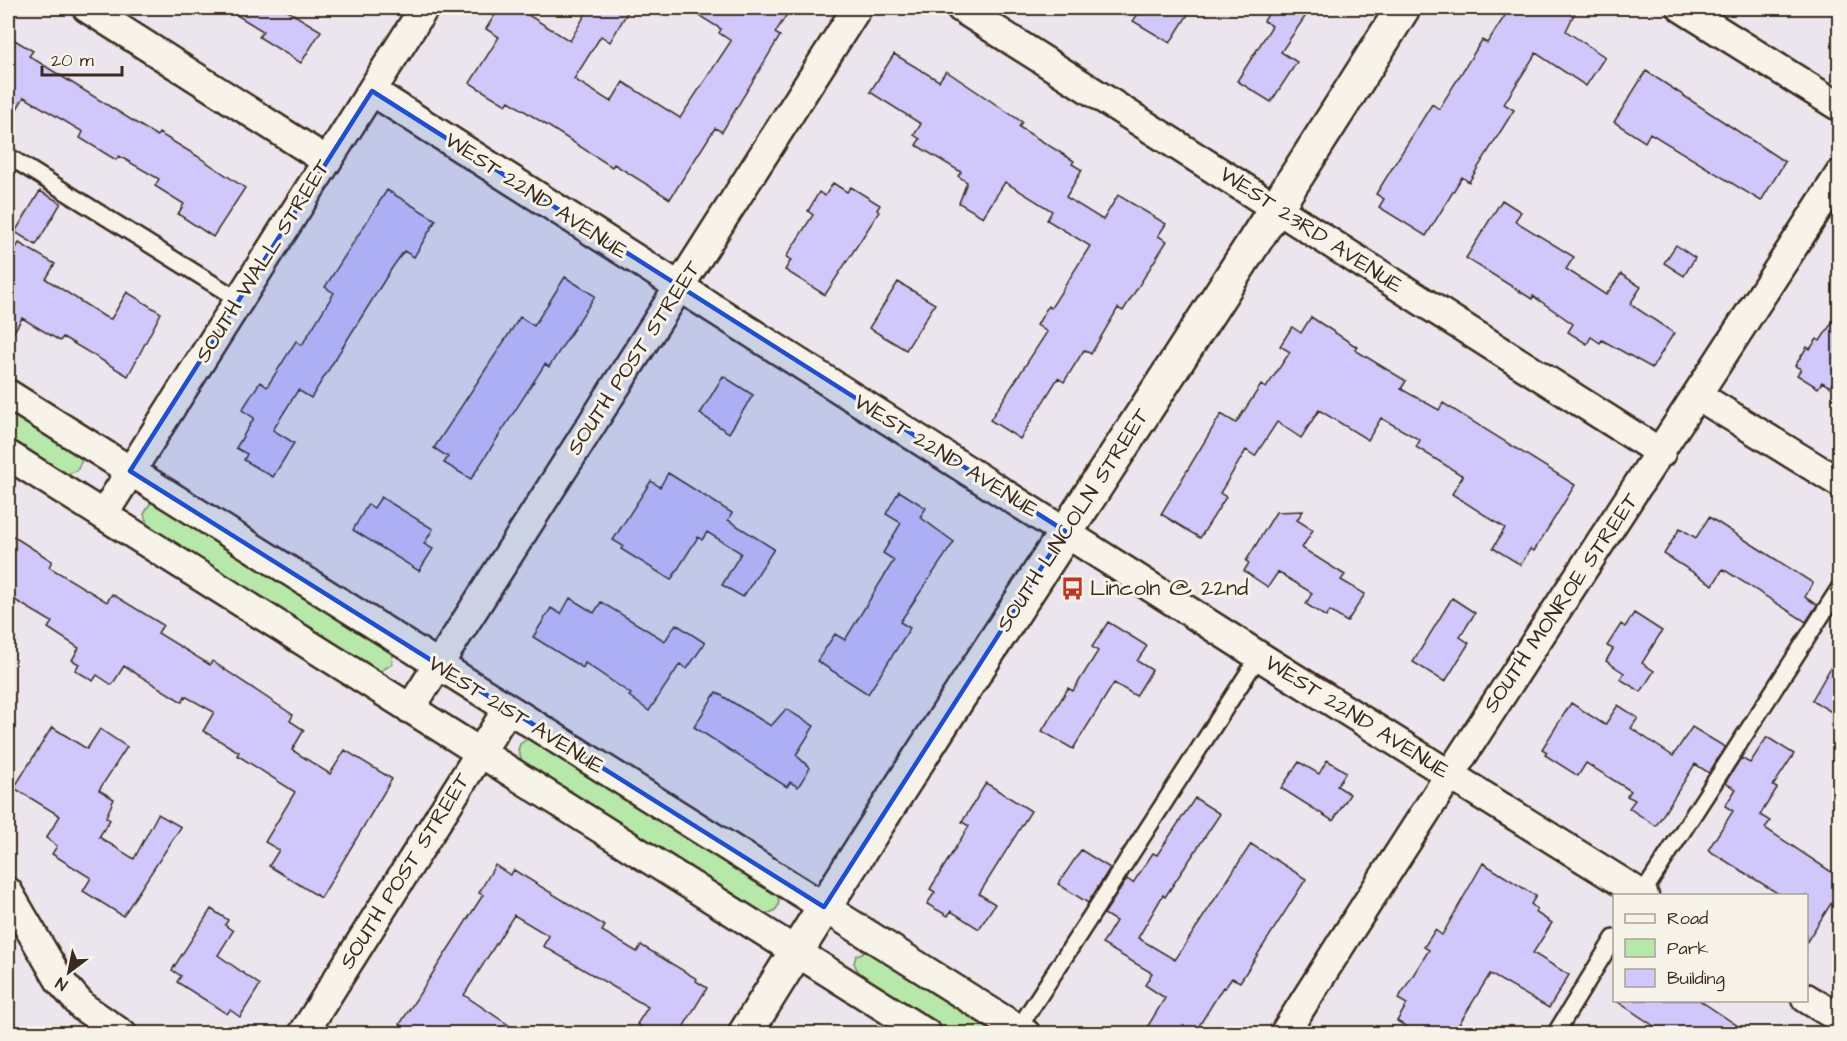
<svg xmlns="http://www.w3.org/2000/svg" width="1847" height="1041" viewBox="0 0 1847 1041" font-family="'Architects Daughter',sans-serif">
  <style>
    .green { fill: #b6e9a9; stroke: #788a64; stroke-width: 1.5 }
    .building { fill: #d0c7fa; stroke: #3b2a1e; stroke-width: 1.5 }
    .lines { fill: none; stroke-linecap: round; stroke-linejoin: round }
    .lane-casing { stroke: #3b2a1e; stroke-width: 20 }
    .street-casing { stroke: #3b2a1e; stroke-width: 33 }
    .secondary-casing { stroke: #3b2a1e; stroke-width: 38 }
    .lane { stroke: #f7f3e8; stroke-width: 15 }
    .street { stroke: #f7f3e8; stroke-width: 28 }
    .secondary { stroke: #f7f3e8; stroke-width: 33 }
    .marked { fill: #1d4ed8; fill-opacity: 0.2; stroke: #1d4ed8; stroke-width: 4.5; stroke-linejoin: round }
    .labels { text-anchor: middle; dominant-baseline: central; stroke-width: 6; stroke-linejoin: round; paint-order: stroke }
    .street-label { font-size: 22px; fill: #3b2a1e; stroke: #f7f3e8 }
    .poi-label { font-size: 22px; fill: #3b2a1e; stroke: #f7f3e8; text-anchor: start }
  </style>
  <rect width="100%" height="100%" fill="#ebe6ed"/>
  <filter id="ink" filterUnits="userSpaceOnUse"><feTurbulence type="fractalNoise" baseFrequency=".0167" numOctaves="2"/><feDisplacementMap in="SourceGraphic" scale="12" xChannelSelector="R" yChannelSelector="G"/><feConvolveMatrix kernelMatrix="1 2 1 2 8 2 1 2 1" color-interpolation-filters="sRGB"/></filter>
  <g filter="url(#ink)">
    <!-- green -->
    <path class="green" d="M8,405l76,50 -7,16 -10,3 -59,-37z
      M157,500l236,151 -1,13 -11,7 -6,-2 -227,-142 -4,-13 7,-12z
      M529,738l247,154c7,13 0,22 -13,21l-241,-152 -4,-11 2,-6z
      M867,950l134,83h-49l-93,-59 -5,-11 2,-7z"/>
    <!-- building -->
    <path class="building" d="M225,8h58l38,23 -20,32 -42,-26 4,-6z
      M499,8h18l53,33 19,-33h41l-20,34 -9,-6 -27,43 37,23 12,-20 57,36 51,-77 -12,-8 2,-4 -34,-21h104l-16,25 5,3 -58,96 -7,-4 -45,71 -56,-35 -2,3 -103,-66 -3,4 -36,-22 29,-46 -13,-8z
      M1142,8h50l-22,35 -37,-22z
      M1272,8h39l-30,44 16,10 -26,40 -34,-21 35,-55 -8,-5z
      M1510,8h67l-11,23 39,26 -19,29 -50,-33 -32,51 10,6 -45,72 -7,-5 -36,59 -47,-29 5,-8 -8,-5 56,-90 7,5 43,-69 5,3z
      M8,36l25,15 -4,5 128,80 2,-3 38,23 48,32 -32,49 -35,-23 6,-10 -29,-18 4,-7 -40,-23 -3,4 -36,-22 3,-6 -59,-35 -16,27z
      M894,54l45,27 7,-10 76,51 -3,5 55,34 -2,3 10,6 -16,27 37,23 15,-25 48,29 -8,12 9,5 -44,70 -5,-3 -27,46 -7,-4 -20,32 -6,-4 -38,61 -30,-19 57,-88 -10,-7 11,-19 3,2 39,-62 -43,-26 5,-9 -47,-29 -22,35 -24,-14 8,-21 -9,-6 3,-4 -45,-27 4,-6 -6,-4 7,-11 -51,-32z
      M1646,71l139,91 -24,39 -111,-68 -5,9 -31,-20z
      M833,183l14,9 4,-5 29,18 -3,5 2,2 -54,83 -40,-25 6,-10 -5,-3 27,-42 -5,-4 11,-19 6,4z
      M387,190l49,30 -22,37 -10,-6 -12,17 -81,130 -13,-8 -25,40 21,13 -21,34 -29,-17 3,-6 -11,-6 18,-30 -12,-8 18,-28 7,5 29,-46 6,4 32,-52 -9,-6z
      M40,191l21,12 -25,42 -21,-13z
      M1502,200l19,12 -6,9 59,36 -8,12 40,26 15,-21 20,13 -11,17 44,29 -22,35 -50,-28 -2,3 -9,-6 -4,7 -19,-12 5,-8 -40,-28 -1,3 -66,-41z
      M19,243l36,21 -9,15 59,38 6,2 16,-27 34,21 -33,63 -65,-39 -3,4 -38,-23 -14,24v-80z
      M1676,245l19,13 -11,18 -20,-13z
      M565,277l30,19 -46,71 -4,-3 -74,115 -27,-16 4,-6 -14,-9 86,-131 14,9z
      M898,282l37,22 -29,46 -37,-22z
      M1839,312v61l-9,14 -8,-5 -4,6 -21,-13 4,-6 -6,-3 12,-19 3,2 7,-10 3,2z
      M1311,317l46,30 -2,3 51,31 -5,8 38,21 4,-7 132,82 -41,66 -4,-2 -9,16 -28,-17 12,-20 -53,-34 11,-18 -47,-29 4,-7 -39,-22 -13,22 -49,-30 -18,28 -24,-16 -22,34 -9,-6 -26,43 6,4 -26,41 -39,-24 60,-100 15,9 25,-38 5,3 24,-36 -10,-6 12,-19 9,6z
      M723,376l30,19 -24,38 -29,-19z
      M668,473l64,40 -4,7 46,29 -31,48 -21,-12 19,-32 -34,-21 -5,8 -4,-3 -27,43 -50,-31 2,-3 -10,-6 38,-59 9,6z
      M899,491l27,17 -6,9 34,25 -54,80 10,6 -42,66 -51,-33 18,-27 10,6 49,-80 -11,-7 18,-30 -15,-9z
      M381,497l52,32 -9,15 9,5 -14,22 -66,-41 15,-26 6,4z
      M1303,511l-6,9 16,10 -11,18 43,27 -4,5 24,14 -18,28 -17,-11 -4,6 -20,-13 6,-11 -34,-21 -10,15 -24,-16 5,-8 -3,-2 30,-49z
      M1709,517l104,66 -8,14 12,8 -11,17 -83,-53 -10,16 -49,-31 16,-26 16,10z
      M8,533l44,28 -3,6 58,35 5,-8 51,31 -5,8 52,32 2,-4 81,54 -3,6 14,9 -12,20 38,24 15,-24 47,29 -71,119 -52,-32 10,-16 -14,-8 30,-50 -58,-37 2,-3 -36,-21 11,-19 -29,-16 -3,6 -58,-36 -12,19 -15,-10 -4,6 -18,-11 4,-6 -7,-4 7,-12 -31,-20 4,-6 -44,-26z
      M570,598l24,15 7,-11 64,39 11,-17 29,19 -18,26 -7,-5 -31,47 -20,-15 2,-2 -46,-31 -2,5 -50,-31 18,-29 10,6z
      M1452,598l23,15 -15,24 9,6 -24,39 -32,-20z
      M1634,613l28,18 -20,32 12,8 -13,21 -21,-13 4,-6 -18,-12 7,-12 -6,-3 14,-22 4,3z
      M1108,622l39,24 -10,15 15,9 -16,26 -22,-13 -41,66 -31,-18 26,-43 5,3 25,-40 -6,-4z
      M1839,653v49l-6,11 -21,-13z
      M716,692l55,34 15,-17 28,17 -18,29 14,13 -12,19 -8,-5 -3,5 -93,-60z
      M1571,703l34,22 13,-20 20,13 -7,10 42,28 19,-29 33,20 -16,26 -14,-9 -39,62 -27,-18 6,-8 -8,-4 4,-5 -45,-28 -8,13 -33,-21 2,-3 -5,-3z
      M52,727l35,22 13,-20 27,18 -28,43 15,9 -8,18 4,3 -11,17 35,22 24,-45 23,13 -58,89 -40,-25 8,-13 -39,-24 5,-8 -11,-8 14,-22 -46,-28z
      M1767,737l27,17 -21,32 4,2 -17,27 10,6 -5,7 74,49v14l-33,52v-47h-24l-74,-46 25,-39 -8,-5 11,-17 -11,-6 16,-25 9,5z
      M1327,760l19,12 -9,14 13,8 -17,27 -52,-33 18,-26 20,12z
      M986,783l45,28 -52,83 16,10 -16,25 -28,-18 -3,5 -21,-12 8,-12 -5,-3 39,-63 -7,-4z
      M1195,798l25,16 -55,83 -2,-2 -25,43 37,22 76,-116 55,35 -66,103 -8,-4 -7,10 -2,-1 -29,47h-51l22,-36 -20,-13 7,-12 -50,-29 14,-23 -12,-7 23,-35 6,4 20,-30 4,2z
      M1081,850l29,18 -22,35 -30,-19z
      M1483,863l53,33 -5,8 6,5 -2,3 17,11 -19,30 36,22 -20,33 -59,-34 -37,60h-35l-21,-13 10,-17 -9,-5 31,-49 -5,-3 11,-17 7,5z
      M495,865l15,10 4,-5 91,56 -3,5 35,21 4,-7 56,34 -1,2 11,7 -28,46h-28l-14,-10 11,-17 -105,-61 6,-10 -35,-21 -50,80 58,39h-108l-14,-10 83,-129 -4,-2z
      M211,909l17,11 -3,5 8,6 -15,24 42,30 -20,32 -10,-7 -3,4 -50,-32 4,-6 -9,-6z
      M1615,1000h84l51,34h-84z"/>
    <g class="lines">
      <defs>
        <path id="lane" d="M8,156l231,144
          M1641,896l199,-309
          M1018,1029l241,-373
          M1555,1034l59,-96"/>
        <path id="street" d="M87,8l240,153
          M961,8l700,445
          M1682,8l158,99
          M372,91l887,565 385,240
          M8,394l1018,640
          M1697,395l143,88
          M8,455l919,579
          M103,515l321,-507
          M410,709l447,-701
          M8,892l52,89 23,26 39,27
          M1806,998l34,21
          M303,1034l204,-324
          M1284,1034c182,-289 371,-573 556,-860"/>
        <path id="secondary" d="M745,1034c214,-346 443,-682 658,-1026"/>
      </defs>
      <!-- lane casing -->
      <use href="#lane" class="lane-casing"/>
      <!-- street casing -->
      <use href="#street" class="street-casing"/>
      <!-- secondary casing -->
      <use href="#secondary" class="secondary-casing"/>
      <!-- lane -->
      <use href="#lane" class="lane"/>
      <!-- street -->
      <use href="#street" class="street"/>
      <!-- secondary -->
      <use href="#secondary" class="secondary"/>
    </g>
  </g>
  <!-- marked area -->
  <path class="marked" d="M372,91l693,440 -241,376 -694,-436z"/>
  <!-- icons -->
  <defs>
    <symbol id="bus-bare" viewBox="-9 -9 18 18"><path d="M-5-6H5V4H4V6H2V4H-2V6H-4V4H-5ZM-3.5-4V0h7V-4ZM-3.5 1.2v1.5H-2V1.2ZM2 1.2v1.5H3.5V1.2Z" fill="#c8321e" stroke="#f7f3e8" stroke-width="2.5" paint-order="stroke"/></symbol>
  </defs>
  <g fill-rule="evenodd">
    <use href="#bus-bare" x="1056" y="572" width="33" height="33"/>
  </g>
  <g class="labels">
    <!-- street labels -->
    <g class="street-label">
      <text transform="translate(536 196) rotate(33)">WEST 22ND AVENUE</text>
      <text transform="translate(1311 230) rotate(33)">WEST 23RD AVENUE</text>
      <text transform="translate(263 261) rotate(-58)">SOUTH WALL STREET</text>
      <text transform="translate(634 358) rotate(-57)">SOUTH POST STREET</text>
      <text transform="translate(946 456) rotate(32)">WEST 22ND AVENUE</text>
      <text transform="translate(1073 520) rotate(-57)">SOUTH LINCOLN STREET</text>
      <text transform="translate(1561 603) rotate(-56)">SOUTH MONROE STREET</text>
      <text transform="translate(516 715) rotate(32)">WEST 21ST AVENUE</text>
      <text transform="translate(1357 717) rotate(32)">WEST 22ND AVENUE</text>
      <text transform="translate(405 871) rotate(-58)">SOUTH POST STREET</text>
    </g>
    <!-- poi labels -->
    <g class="poi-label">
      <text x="1090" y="588">Lincoln @ 22nd</text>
    </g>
  </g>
  <!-- margin -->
  <rect width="1847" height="1041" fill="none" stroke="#f7f3e8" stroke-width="30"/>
  <rect x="15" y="15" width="1817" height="1011" fill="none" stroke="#3b2a1e" stroke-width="2" filter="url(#ink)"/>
  <!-- legend -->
  <rect x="1613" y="894" width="195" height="108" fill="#f7f3e8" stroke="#aca397" stroke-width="1.5"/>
  <rect x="1625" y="914" width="30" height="9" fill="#f7f3e8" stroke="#aca397" stroke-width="1.5"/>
  <text x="1667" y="924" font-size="18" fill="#3b2a1e">Road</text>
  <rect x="1625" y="939" width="30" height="18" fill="#b6e9a9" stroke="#aca397" stroke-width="1.5"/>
  <text x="1667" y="954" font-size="18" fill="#3b2a1e">Park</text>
  <rect x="1625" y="969" width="30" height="18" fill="#d0c7fa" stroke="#aca397" stroke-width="1.5"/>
  <text x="1667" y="984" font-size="18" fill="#3b2a1e">Building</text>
  <!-- north arrow -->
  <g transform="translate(69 972) rotate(212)" stroke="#f7f3e8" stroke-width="4.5" paint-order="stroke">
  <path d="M0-4.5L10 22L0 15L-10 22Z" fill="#3b2a1e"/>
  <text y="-9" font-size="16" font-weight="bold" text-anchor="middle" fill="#3b2a1e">N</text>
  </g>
  <!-- scale -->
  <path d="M42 66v9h80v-9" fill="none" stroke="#3b2a1e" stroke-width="3"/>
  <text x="51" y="66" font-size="18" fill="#3b2a1e" stroke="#f7f3e8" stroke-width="4.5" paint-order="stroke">20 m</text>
</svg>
